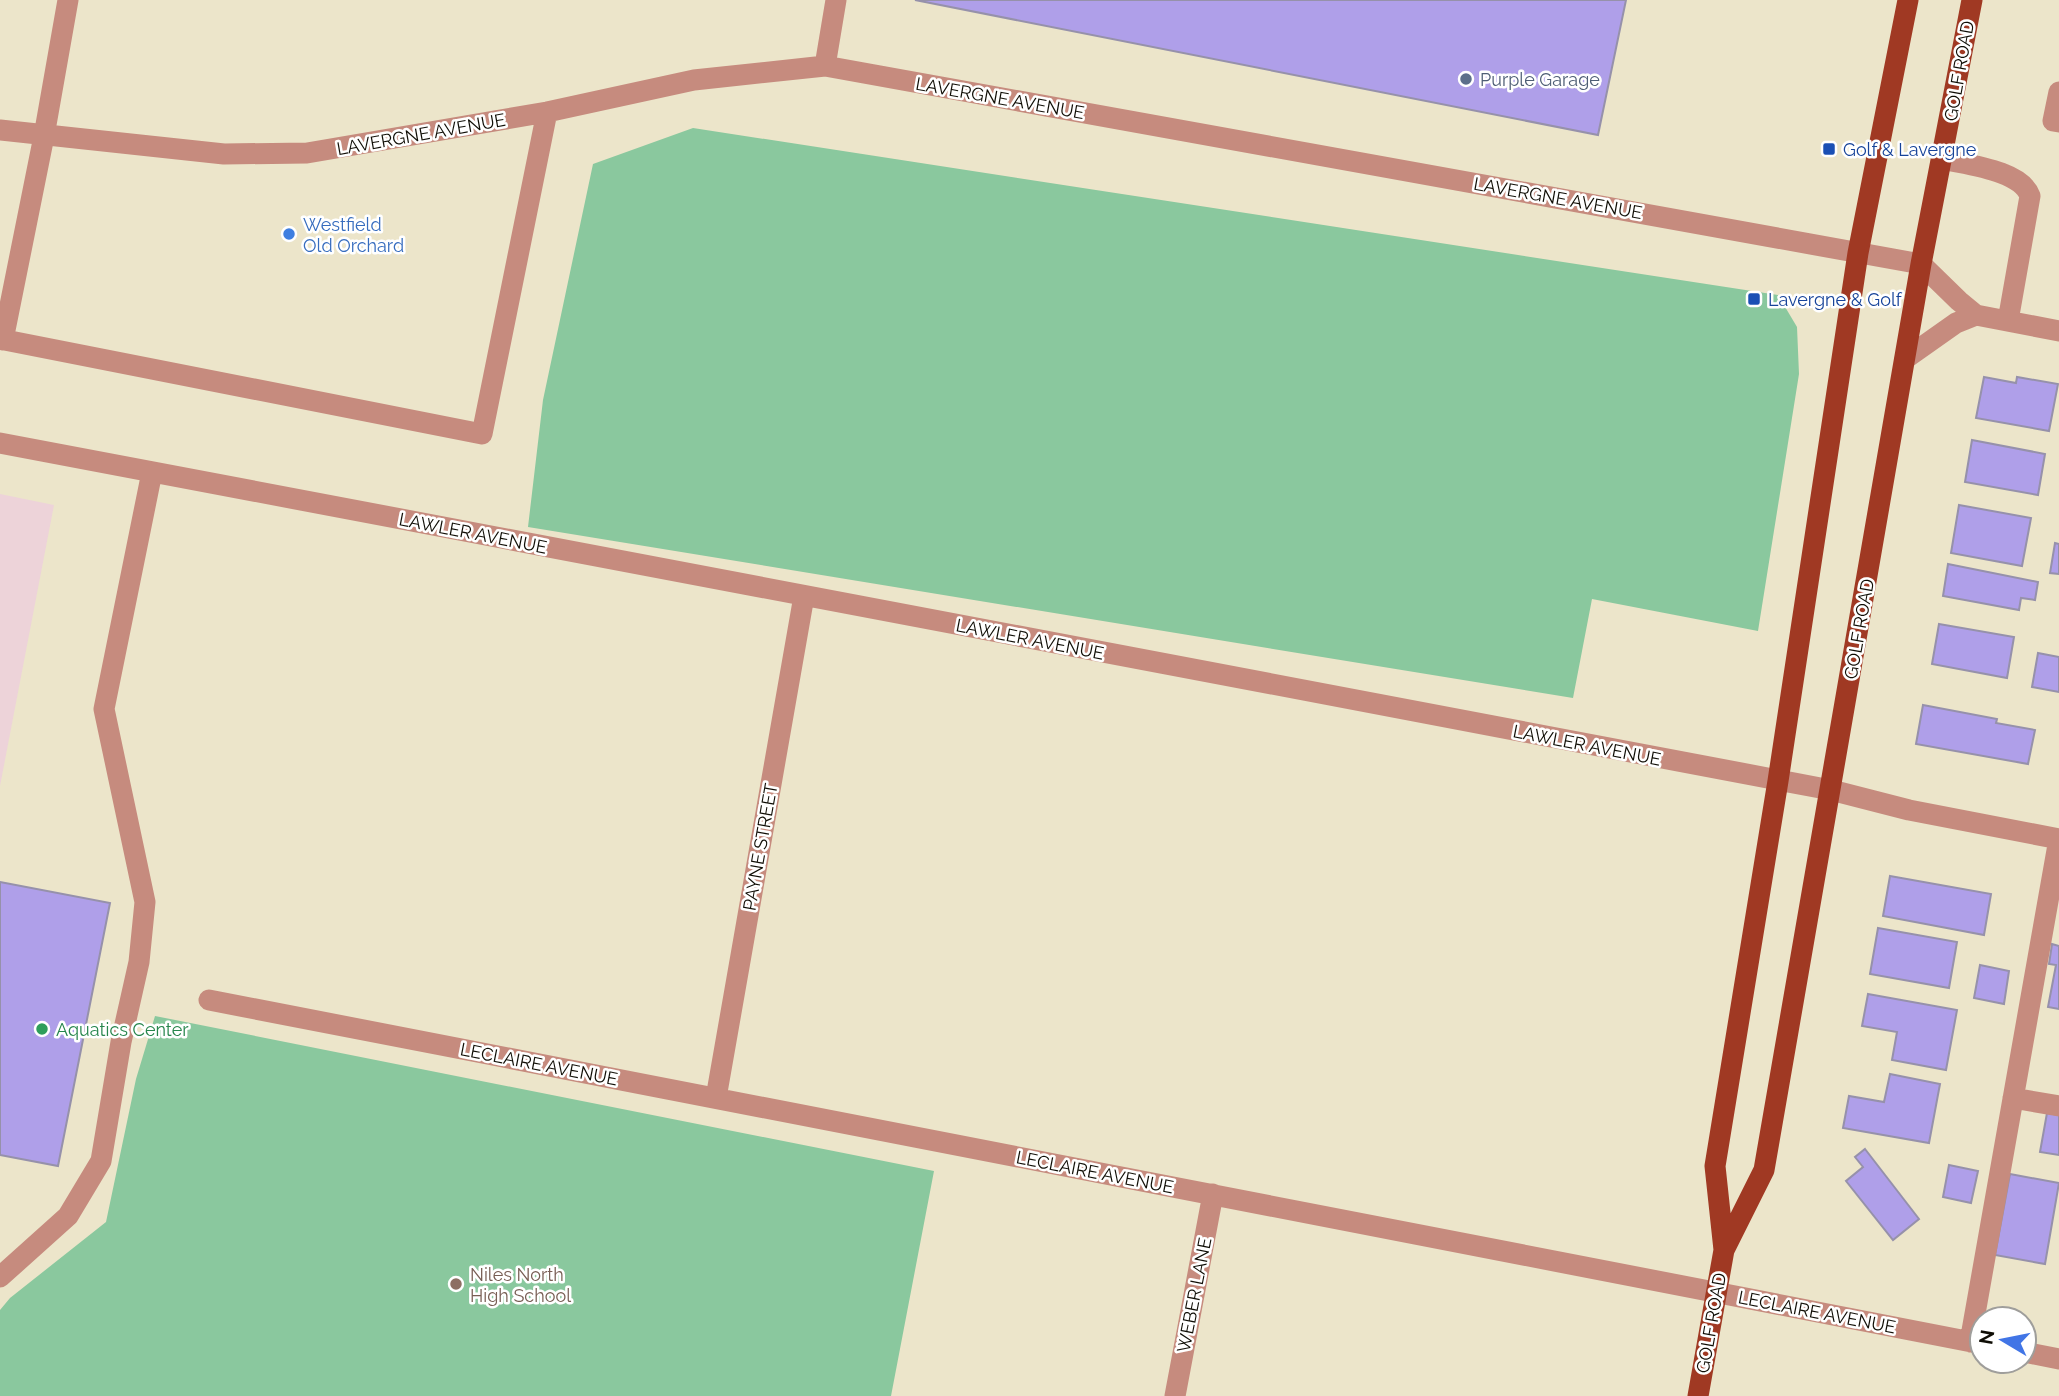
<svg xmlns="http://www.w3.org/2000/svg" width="2059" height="1396" viewBox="0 0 2059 1396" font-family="Raleway,sans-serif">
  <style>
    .education { fill: #edd3d9 }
    .green { fill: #8ac89e }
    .building { fill: #af9fe9; stroke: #9691aa; stroke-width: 2 }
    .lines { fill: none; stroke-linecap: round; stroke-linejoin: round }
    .minor { stroke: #c68b7e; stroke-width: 21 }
    .major { stroke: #a03923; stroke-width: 21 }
    .service-dot { fill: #5c6f8a; stroke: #fff; stroke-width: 2.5 }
    .transit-dot { fill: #1a4fb4; stroke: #fff; stroke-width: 2.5 }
    .shop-dot { fill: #3f7fe0; stroke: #fff; stroke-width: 2.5 }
    .leisure-dot { fill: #2e9e5b; stroke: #fff; stroke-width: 2.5 }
    .education-dot { fill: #8d6e63; stroke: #fff; stroke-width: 2.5 }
    .labels { text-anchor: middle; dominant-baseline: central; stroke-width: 5; stroke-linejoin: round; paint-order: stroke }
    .street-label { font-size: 18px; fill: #0f0d05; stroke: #fff }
    .service-label { font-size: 18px; fill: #4e5e75; stroke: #fff; text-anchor: start }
    .transit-label { font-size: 18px; fill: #164399; stroke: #fff; text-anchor: start }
    .shop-label { font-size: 18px; fill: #366cbe; stroke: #fff; text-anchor: start }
    .leisure-label { font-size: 18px; fill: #27864d; stroke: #fff; text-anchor: start }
    .education-label { font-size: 18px; fill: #785e54; stroke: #fff; text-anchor: start }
  </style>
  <rect width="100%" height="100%" fill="#ece5ca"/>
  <!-- education -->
  <path class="education" d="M0,494l54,11 -54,281z"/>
  <!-- green -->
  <path class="green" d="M693,128l1085,167 19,32 2,47 -41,257 -166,-32 -19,99 -1045,-171 15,-127 50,-236z
    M155,1016l779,155 -43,225h-891v-86l10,-12 96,-76 30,-143z"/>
  <!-- building -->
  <path class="building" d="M915,0h711l-28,135z
    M1984,377l32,6 1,-6 41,7 -9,47 -73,-13z
    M1972,440l73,14 -7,41 -73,-13z
    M1959,505l72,13 -9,48 -71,-13z
    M2055,543l4,1v30l-9,-1z
    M1948,564l90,18 -3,18 -14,-2 -2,12 -76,-14z
    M1939,624l75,13 -7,41 -75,-14z
    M2038,653l21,4v35l-27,-5z
    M1923,705l74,14 -1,4 39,7 -7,34 -112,-20z
    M1890,876l101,18 -7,41 -101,-19z
    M0,882l110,21 -52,263 -58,-11z
    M1878,928l79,14 -8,46 -79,-14z
    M2052,944l7,2v63l-11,-2 8,-42 -7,-1z
    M1980,965l29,6 -5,33 -30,-6z
    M1868,994l89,16 -11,60 -54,-10 5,-28 -35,-6z
    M1890,1074l50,10 -11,59 -86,-15 6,-32 35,6z
    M2047,1113l12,2v40l-19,-3z
    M1865,1149l54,70 -26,21 -47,-59 17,-14 -8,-10z
    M1949,1165l29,6 -7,32 -28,-6z
    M2010,1174l49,9 -14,81 -50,-9z"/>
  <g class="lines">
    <!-- minor -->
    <path class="minor" d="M825,66l11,-66
      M2059,92l-6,29 6,1
      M0,130l224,24 83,-1 240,-41 147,-32 131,-14 1096,198 38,37 17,14 83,16
      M1942,159c25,6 79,11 88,37l-22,125
      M0,339l482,95 65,-322
      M3,340l41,-204 24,-136
      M1905,359l51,-36 20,-8
      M0,443l1831,347 78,20 150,29
      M209,1000l1773,344
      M716,1098l88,-502
      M2013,1098l46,8
      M0,1277l68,-61 33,-55 20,-119 18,-80 6,-60 -41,-193 48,-237
      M1970,1342l89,-503
      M2024,1352l35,7
      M1175,1396l38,-202"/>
    <!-- major -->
    <path class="major" d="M1724,1250l-9,-84 63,-385 80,-528 50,-253
      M1698,1396l26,-146 40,-80 157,-906 51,-264"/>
  </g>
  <!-- markers -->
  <circle class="service-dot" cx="1466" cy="79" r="7"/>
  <g class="transit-dot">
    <rect x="1822" y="142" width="14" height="14" rx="3.5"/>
    <rect x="1747" y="292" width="14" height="14" rx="3.5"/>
  </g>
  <circle class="shop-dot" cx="289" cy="234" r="7"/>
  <circle class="leisure-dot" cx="42" cy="1029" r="7"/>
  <circle class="education-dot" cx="456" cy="1284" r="7"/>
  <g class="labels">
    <!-- street labels -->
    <g class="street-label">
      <text transform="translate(1959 71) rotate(-80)">GOLF ROAD</text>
      <text transform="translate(1000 98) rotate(10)">LAVERGNE AVENUE</text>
      <text transform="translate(421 134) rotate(-10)">LAVERGNE AVENUE</text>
      <text transform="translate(1558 198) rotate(10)">LAVERGNE AVENUE</text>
      <text transform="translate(473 533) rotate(11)">LAWLER AVENUE</text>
      <text transform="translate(1859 629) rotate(-80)">GOLF ROAD</text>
      <text transform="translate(1030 639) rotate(11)">LAWLER AVENUE</text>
      <text transform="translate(1587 745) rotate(11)">LAWLER AVENUE</text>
      <text transform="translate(760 847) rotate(-80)">PAYNE STREET</text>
      <text transform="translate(539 1064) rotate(11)">LECLAIRE AVENUE</text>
      <text transform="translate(1095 1172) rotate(11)">LECLAIRE AVENUE</text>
      <text transform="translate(1194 1295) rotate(-79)">WEBER LANE</text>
      <text transform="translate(1817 1312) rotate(11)">LECLAIRE AVENUE</text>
      <text transform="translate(1711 1323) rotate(-80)">GOLF ROAD</text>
    </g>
    <!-- service labels -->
    <g class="service-label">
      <text x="1480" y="79">Purple Garage</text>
    </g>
    <!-- transit labels -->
    <g class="transit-label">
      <text x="1843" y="149">Golf &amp; Lavergne</text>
      <text x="1768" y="299">Lavergne &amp; Golf</text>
    </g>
    <!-- shop labels -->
    <g class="shop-label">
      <text x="303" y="224">Westfield<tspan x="303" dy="21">Old Orchard</tspan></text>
    </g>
    <!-- leisure labels -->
    <g class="leisure-label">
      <text x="56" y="1029">Aquatics Center</text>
    </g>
    <!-- education labels -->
    <g class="education-label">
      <text x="470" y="1274">Niles North<tspan x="470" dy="21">High School</tspan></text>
    </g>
  </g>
  <!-- north arrow -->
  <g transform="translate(2003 1340) rotate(280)"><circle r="33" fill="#ffffff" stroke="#9f9e9b" stroke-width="2"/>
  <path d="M0-5L12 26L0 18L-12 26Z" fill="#4175e6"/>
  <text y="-10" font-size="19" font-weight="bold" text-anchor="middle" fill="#0f0d05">N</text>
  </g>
</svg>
